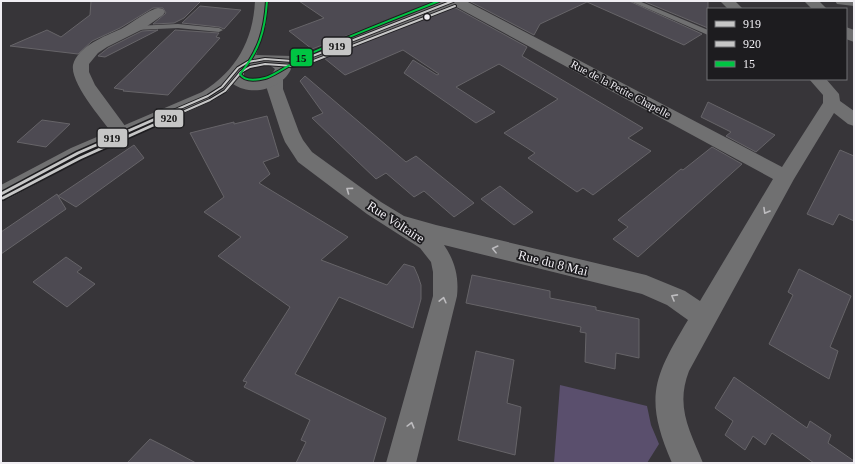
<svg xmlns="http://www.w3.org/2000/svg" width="855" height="464" viewBox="0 0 855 464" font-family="Georgia,serif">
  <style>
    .green { fill: #5a4f6d }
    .building { fill: #4d4a52; stroke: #666468 }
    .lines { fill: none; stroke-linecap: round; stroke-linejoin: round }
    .service { fill: #707071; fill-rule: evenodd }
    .minor { fill: #707071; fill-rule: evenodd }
    .tertiary { fill: #707071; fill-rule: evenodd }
    .bus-1-far1-casing { stroke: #1d1c1f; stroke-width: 4 }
    .bus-1-casing { stroke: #1d1c1f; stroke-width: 6 }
    .bus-2-far1-casing { stroke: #1d1c1f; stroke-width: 4 }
    .bus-2-casing { stroke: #1d1c1f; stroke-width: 6 }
    .bus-3-casing { stroke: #1d1c1f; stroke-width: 4 }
    .bus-1-far1 { stroke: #c6c6c6; stroke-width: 2 }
    .bus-1 { stroke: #c6c6c6; stroke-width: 3 }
    .bus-2-far1 { stroke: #c6c6c6; stroke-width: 2 }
    .bus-2 { stroke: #c6c6c6; stroke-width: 3 }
    .bus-3 { stroke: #00c543; stroke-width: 2 }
    .oneway { stroke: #bdbcbf }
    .bus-dot { fill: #f0eef3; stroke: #1d1c1f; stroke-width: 1.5 }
    .labels { text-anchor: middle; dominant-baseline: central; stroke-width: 3.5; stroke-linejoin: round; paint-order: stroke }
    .far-street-label { font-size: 11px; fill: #f0eef3; stroke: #1d1c1f }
    .street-label { font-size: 13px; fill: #f0eef3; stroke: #1d1c1f }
    .line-badge { stroke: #1d1c1f; stroke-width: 1.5 }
    .pale-badge-label { font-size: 11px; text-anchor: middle; font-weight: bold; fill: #111 }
  </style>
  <rect width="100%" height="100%" fill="#373539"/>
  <!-- green -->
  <path class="green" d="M560,385l87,21 4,19 8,19 -12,19h-93z"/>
  <!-- building -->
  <path class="building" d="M91,1h110l-17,17 -10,5 -21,1 13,-11 -3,-5h-10l-33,20 -28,13 -14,13 -68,-8 37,-16 14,7 29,-22z
    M299,1h138l-125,48 -23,-18 35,-13z
    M469,1h160l73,33 -18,11 -97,-43 -47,22 -6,11z
    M643,1h65v27z
    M200,6l41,4 -17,19 -5,-2 -37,-4z
    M454,7l73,40 -5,9 121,72 -15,10 23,13 -58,44 -10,-7 -6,4 -49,-34 7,-5 -31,-20 54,-34 -59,-35 -43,23 39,25 -19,11 -72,-50 9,-13 24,15 2,-1 -36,-24 -58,25 -21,-17z
    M158,30l-53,27 -7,-1 10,-8 34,-17z
    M175,30l44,3 -3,4 4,1 -52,57 -45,-4 1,-1 -10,-2z
    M305,76l101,86 10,-6 58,47 -20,14 -30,-26 -10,6 -28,-24 -10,6 -64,-61 11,-5 -23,-32z
    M708,102l45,22 22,11 -19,17 -30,-16 5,-4 -30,-15z
    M267,116l12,40 -16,6 7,12 -11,9 89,54 -27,23 66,25 17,-21 10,3 4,9 3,9v14l-8,29 -74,-31 -44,77 91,44 -13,45h-77l10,-21 -5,-2 9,-20 -66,-33 3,-5 -4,-1 47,-74 -72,-51 23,-19 -37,-25 20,-15 -34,-64 44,-11v2z
    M42,120l28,4 -24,23 -29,-5z
    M134,145l10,13 -68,49 -18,-11 8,13 -65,45v-22l56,-38 1,2z
    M712,147l30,17 -104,93 -25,-18 15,-12 -10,-7 63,-51 2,1z
    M840,150l14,6v65l-15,-7 -6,11 -26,-11z
    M500,186l16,13 17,13 -19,13 -33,-26z
    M66,257l16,11 -5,4 18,12 -28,23 -34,-25z
    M799,269l52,27 -21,51 8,4 -9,28 -60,-35 24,-49 -5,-3z
    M472,275l78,16v7l46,9v3l43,9v39l-23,-5 -1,16 -30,-7 1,-29 -6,-1 1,-5 -115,-24z
    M476,351l38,9 -7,43 14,4 -6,48 -57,-15z
    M734,377l73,51 3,-7 21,14 -3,8 26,18v2h-40l-42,-30 -7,12 -12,-9 -8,14 -20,-15 8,-14 -18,-13z
    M150,439l14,7 32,17h-69z"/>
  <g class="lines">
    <!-- service -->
    <path class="service" d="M630,1h9l69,29v5z
      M178,24l41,4 4,2 -4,2 -41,-4 -43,2 -4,-2 4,-2z"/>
    <!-- minor -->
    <path class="minor" d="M449,1h17l316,166 41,-64v-8l-14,-16h17l13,15 1,7 14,10v15l-6,-2 -14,-11 -40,66 -105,192c-14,36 1,60 14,92h-31c-28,-65 -19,-85 16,-143l-21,-15 -25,-11 -198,-49c11,16 15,32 13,51l-41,167h-30l47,-167v-24l-2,-10 -11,-14 -53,-34 -69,-52 -13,-20 -4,-10 -14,-43v-10l2,-3 6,-2 6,2 2,3v10l16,43 4,8 9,12 69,50 23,14 32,9 210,50 39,16 15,10 73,-122 -322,-175z
      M720,1h15l8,8h-15z
      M804,1h15l8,8h-15z
      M835,1h19v5l-17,-2z
      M158,8l5,1 2,3 -2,3 -20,14 -36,18 -9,6 -9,11v8l6,13 36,49 -3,4 -6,2 -6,-2c-11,-15 -46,-54 -43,-73 5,-19 32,-29 48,-36 11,-6 27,-19 37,-21z
      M846,27l8,3v12l-8,-3z"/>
    <!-- tertiary -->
    <path class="tertiary" d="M255,1h14l-3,24 -10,30 36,1 14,-3 135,-52h19l-2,3 -143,56 -26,6 2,3c-9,20 -39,28 -58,15l-5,7 -14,9 -129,58 -77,41 -7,2v-16l70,-37 131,-56c34,-21 51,-51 53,-91zM259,64h9l7,5c-5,11 -21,15 -31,8v-6z"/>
    <defs>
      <path id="bus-1-far1" d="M166,114l42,-18 14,-9 16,-19 10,-6 17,-3 27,2 18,-4 143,-56"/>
      <path id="bus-1" d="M1,194l77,-41 91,-40"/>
      <path id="bus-2-far1" d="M178,114l32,-14 15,-9 16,-19 9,-5 15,-3 28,2 18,-4 144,-56"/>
      <path id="bus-2" d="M3,198l77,-40 100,-45"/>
      <path id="bus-3" d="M267,1c-2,30 -8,50 -27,73 5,8 17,6 25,4 9,-2 30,-17 40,-22 44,-20 89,-37 134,-55"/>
    </defs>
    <!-- bus-1-far1 casing -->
    <use href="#bus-1-far1" class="bus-1-far1-casing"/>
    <!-- bus-1 casing -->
    <use href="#bus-1" class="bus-1-casing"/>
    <!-- bus-2-far1 casing -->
    <use href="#bus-2-far1" class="bus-2-far1-casing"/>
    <!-- bus-2 casing -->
    <use href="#bus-2" class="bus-2-casing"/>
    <!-- bus-3 casing -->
    <use href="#bus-3" class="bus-3-casing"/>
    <!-- bus-1-far1 -->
    <use href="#bus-1-far1" class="bus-1-far1"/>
    <!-- bus-1 -->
    <use href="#bus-1" class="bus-1"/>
    <!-- bus-2-far1 -->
    <use href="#bus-2-far1" class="bus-2-far1"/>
    <!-- bus-2 -->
    <use href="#bus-2" class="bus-2"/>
    <!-- bus-3 -->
    <use href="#bus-3" class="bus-3"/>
  </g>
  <!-- one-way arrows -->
  <defs><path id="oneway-chevron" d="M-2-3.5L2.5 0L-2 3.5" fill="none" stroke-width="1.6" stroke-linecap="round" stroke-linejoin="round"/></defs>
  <g class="oneway">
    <use href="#oneway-chevron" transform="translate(349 190) rotate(-144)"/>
    <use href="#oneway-chevron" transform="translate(766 211) rotate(120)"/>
    <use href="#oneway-chevron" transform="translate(495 249) rotate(-166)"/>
    <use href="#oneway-chevron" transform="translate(674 297) rotate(-151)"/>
    <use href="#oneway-chevron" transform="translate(443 300) rotate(-76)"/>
    <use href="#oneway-chevron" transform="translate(411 425) rotate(-75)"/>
  </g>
  <!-- markers -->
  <circle class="bus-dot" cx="427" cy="17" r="3.5"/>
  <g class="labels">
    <!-- far-street labels -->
    <g class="far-street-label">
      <text transform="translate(621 89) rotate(28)">Rue de la Petite Chapelle</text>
    </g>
    <!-- street labels -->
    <g class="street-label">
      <text transform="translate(396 222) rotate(33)">Rue Voltaire</text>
      <text transform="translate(553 263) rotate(14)">Rue du 8 Mai</text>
    </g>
  </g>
  <g class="line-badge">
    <rect x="322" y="37" width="30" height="19" rx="4" fill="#c6c6c6"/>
    <rect x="290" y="48" width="23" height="19" rx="4" fill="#00c543"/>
    <rect x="154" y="109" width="30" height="19" rx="4" fill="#c6c6c6"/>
    <rect x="97" y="128" width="31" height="20" rx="4" fill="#c6c6c6"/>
  </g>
  <g class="pale-badge-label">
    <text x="337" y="50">919</text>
    <text x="301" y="62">15</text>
    <text x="169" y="122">920</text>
    <text x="112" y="142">919</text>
  </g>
  <!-- border -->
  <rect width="855" height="464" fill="none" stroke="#f0eef3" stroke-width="4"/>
  <!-- legend -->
  <rect x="707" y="8" width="140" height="72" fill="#1d1c1f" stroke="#717074"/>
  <rect x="715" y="21" width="20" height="6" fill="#c6c6c6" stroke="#717074"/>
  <text x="743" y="28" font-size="12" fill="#f0eef3">919</text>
  <rect x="715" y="41" width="20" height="6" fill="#c6c6c6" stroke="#717074"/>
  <text x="743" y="48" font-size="12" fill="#f0eef3">920</text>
  <rect x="715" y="61" width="20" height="6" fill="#00c543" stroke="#717074"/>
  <text x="743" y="68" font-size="12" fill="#f0eef3">15</text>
</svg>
